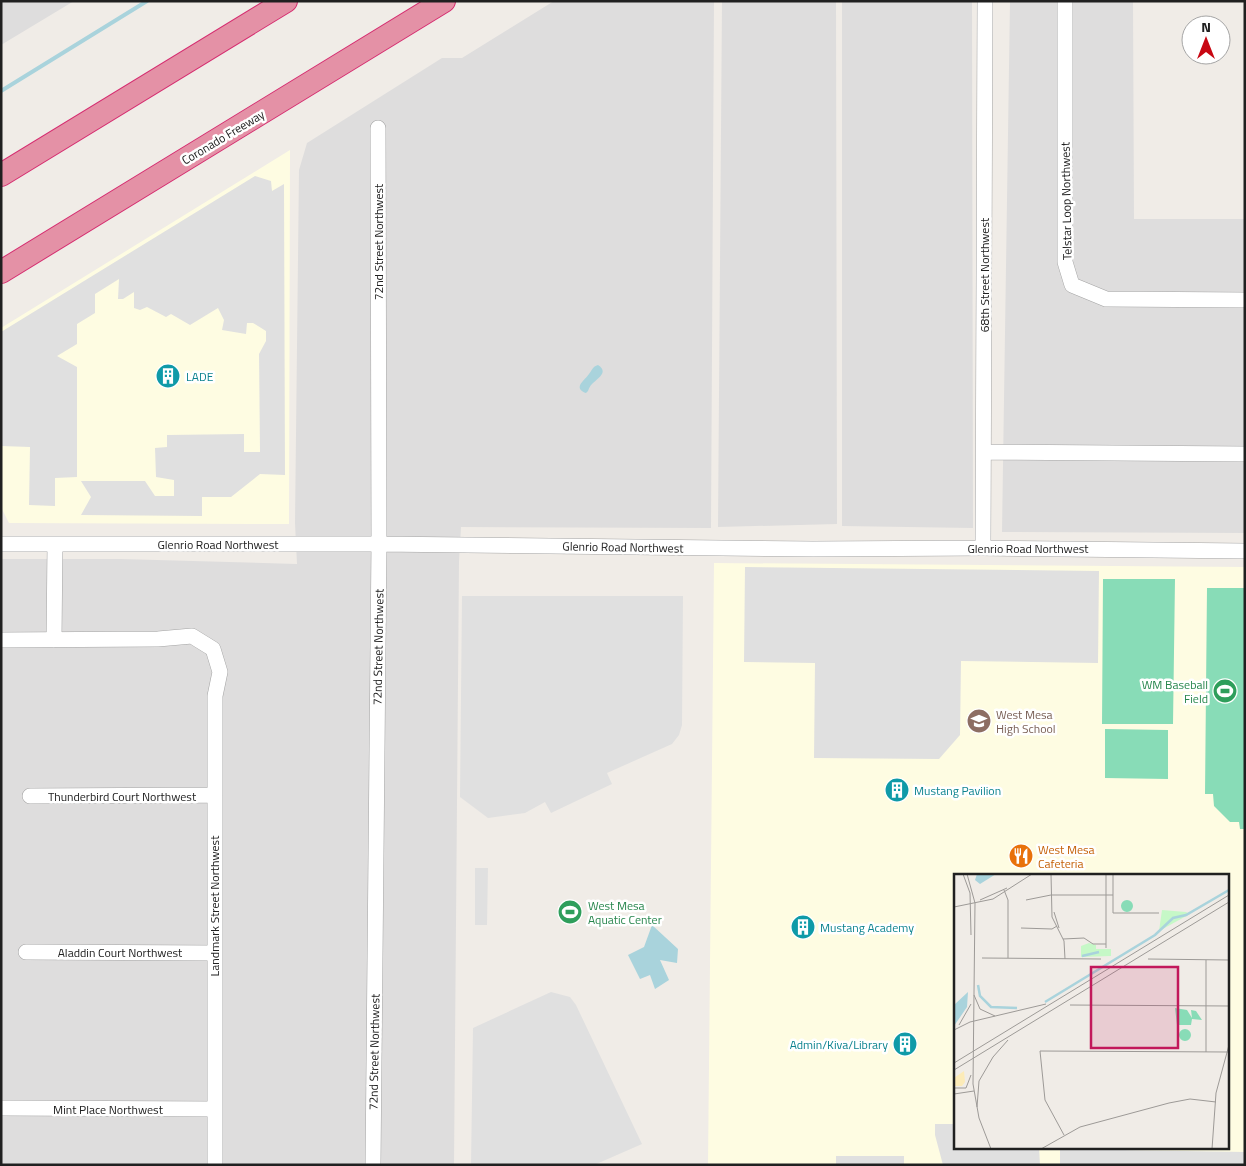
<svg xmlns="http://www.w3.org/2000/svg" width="1246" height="1166" viewBox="0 0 1246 1166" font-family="'Titillium Web',sans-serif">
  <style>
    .residential { fill: #dedddd }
    .education { fill: #fefce2; fill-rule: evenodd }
    .pitch { fill: #88dcb7 }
    .parking { fill: #e0e0e0 }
    .water { fill: #a9d3dc }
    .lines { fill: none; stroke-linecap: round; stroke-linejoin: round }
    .stream { stroke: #a9d3dc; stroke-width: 4 }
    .minor-casing { stroke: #a4a4a4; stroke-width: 16 }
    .highway-casing { stroke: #d52d70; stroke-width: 24 }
    .minor { stroke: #fff; stroke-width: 15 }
    .highway { stroke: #e491a6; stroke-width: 22 }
    .labels { text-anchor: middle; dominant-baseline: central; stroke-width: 5; stroke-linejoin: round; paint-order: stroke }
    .street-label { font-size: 12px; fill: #202020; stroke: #fff }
    .culture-label { font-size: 12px; fill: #0d838f; stroke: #fff; text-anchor: start }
    .leisure-label { font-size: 12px; fill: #27864d; stroke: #fff; text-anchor: end }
    .education-label { font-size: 12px; fill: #785e54; stroke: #fff; text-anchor: start }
    .food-label { font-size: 12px; fill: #c56008; stroke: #fff; text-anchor: start }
    .inset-river { fill: none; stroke: #a9d3dc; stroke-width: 2.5 }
    .inset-road { fill: none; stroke: #9d9a97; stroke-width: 1 }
    .view { fill: #c2185b; fill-opacity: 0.15; stroke: #c2185b; stroke-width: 2.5 }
    .inset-edge { fill: none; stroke: #202020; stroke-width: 2.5 }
  </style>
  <rect width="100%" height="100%" fill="#f0ece7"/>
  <!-- residential -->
  <path class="residential" d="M1,1h73l-73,44z
    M554,1h160l-3,527 -250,-1 -2,34 -5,604h-453v-606h120l176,5 -2,-41 4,-353 8,-27 135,-85h20z
    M722,1h114l1,523 -119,3z
    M842,1h130l1,527 -131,-2z
    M1010,1h123l1,218h111v314l-243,-1z"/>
  <!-- education -->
  <path class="education" d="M290,150l-1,374 -280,-1 -8,-16v-179z
    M714,563l531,4v598h-537zM955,875h272v272h-272z"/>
  <!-- pitch -->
  <path class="pitch" d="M1103,579h72l-2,145h-71z
    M1207,588h38v241h-5l-1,-7h-9l-16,-16 -1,-12h-8z
    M1105,729l63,1v49l-63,-1z"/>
  <!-- parking -->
  <path class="parking" d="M255,176l16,5 1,10 12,-7 1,291 -25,-1 -29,23h-29v19l-121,-1 10,-18 -10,-16h64l10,15h19v-16l-18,-3 -1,-29 12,-1v-12l77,-1v18h16l-1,-98 7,-13v-10l-13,-8h-6l-1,11 -24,-4 2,-10 -6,-12 -28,17 -19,-11 -5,3 -19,-10 -7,3 -6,-2v-16l-11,7h-5l1,-20 -24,15v19l-18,11v20l-20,12 20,11v110l-22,1v28l-26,-1 1,-58 -29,-1v-114z
    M745,567l354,4 -1,92 -137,-2 -1,74 -21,24 -125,-1 1,-95 -71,-1z
    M462,596h221l-1,129 -3,10 -7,9 -65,29 5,11 -61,29 -6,-11 -20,11 -37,5 -28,-21z
    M475,868h13l-1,57h-12z
    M551,992l19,5 6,8 66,139 -48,21h-123l2,-137z
    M935,1124h20v23h84l1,18h-97l-8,-30z
    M1060,1149l185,3v13h-185z
    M836,1156h68v9h-68z"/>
  <!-- water -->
  <path class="water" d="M598,365c11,7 0,13 -6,19 -2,2 -3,4 -4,7l-2,2c-14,-5 -1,-13 3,-19 4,-5 3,-7 9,-9z
    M652,925l26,24 -1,14 -17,-3 9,20 -14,9 -5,-14 -10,4 -12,-24 16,-8z"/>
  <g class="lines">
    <!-- stream -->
    <path class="stream" d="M1,91l146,-90"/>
    <defs>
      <path id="minor" d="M1065,1v261l7,23 34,14 139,1
        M984,452l261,2
        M1,544h378l434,5 170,-1 262,3
        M983,548l2,-547
        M1,640l157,-1 34,-3 21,13 7,23 -5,24v469
        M54,640l1,-96
        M30,796l185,-1
        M26,952l188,1
        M1,1108l213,1
        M373,1165l6,-621 -1,-416"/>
      <path id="highway" d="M1,175l285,-174
        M1,272l443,-271"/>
    </defs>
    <!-- minor casing -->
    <use href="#minor" class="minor-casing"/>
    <!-- highway casing -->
    <use href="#highway" class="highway-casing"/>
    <!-- minor -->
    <use href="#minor" class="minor"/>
    <!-- highway -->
    <use href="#highway" class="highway"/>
  </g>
  <!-- icons -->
  <defs>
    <symbol id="building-disc" viewBox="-11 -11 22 22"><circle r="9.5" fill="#0f9aa8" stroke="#fff"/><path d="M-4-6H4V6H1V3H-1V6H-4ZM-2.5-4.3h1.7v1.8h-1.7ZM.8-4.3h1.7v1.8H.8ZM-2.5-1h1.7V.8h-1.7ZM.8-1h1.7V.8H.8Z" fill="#fff"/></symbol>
    <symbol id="stadium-disc" viewBox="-11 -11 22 22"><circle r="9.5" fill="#2e9e5b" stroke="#fff"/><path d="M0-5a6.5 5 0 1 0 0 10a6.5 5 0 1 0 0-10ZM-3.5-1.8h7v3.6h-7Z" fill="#fff"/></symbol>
    <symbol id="school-disc" viewBox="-11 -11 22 22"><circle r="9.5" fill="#8d6e63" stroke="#fff"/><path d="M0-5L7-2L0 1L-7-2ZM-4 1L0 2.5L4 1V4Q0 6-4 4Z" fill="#fff"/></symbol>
    <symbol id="restaurant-disc" viewBox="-11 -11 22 22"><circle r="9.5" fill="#e8710a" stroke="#fff"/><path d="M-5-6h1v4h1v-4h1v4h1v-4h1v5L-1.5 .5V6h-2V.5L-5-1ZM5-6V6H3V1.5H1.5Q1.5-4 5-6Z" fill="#fff"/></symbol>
  </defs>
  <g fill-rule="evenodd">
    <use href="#building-disc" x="154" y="362" width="28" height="28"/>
    <use href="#stadium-disc" x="1211" y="677" width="28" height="28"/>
    <use href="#school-disc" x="965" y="707" width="28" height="28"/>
    <use href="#building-disc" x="883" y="776" width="28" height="28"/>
    <use href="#restaurant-disc" x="1007" y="842" width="28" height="28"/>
    <use href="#stadium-disc" x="556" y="898" width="28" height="28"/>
    <use href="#building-disc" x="789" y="913" width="28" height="28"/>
    <use href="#building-disc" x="891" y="1030" width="28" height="28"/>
  </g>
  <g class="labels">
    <!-- street labels -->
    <g class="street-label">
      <text transform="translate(223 137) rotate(-31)">Coronado Freeway</text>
      <text transform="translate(1066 201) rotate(-91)">Telstar Loop Northwest</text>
      <text transform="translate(378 242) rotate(-90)">72nd Street Northwest</text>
      <text transform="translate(984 275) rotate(-90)">68th Street Northwest</text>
      <text x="218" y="544">Glenrio Road Northwest</text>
      <text transform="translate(623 547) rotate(1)">Glenrio Road Northwest</text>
      <text x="1028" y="548">Glenrio Road Northwest</text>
      <text transform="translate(378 647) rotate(-89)">72nd Street Northwest</text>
      <text x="122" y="796">Thunderbird Court Northwest</text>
      <text transform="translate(214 906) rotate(-90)">Landmark Street Northwest</text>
      <text x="120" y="952">Aladdin Court Northwest</text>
      <text transform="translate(374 1052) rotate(-89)">72nd Street Northwest</text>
      <text x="108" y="1109">Mint Place Northwest</text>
    </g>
    <!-- culture labels -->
    <g class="culture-label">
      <text x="186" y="376">LADE</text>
      <text x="914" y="790">Mustang Pavilion</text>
      <text x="820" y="927">Mustang Academy</text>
      <text x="888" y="1044" text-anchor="end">Admin/Kiva/Library</text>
    </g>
    <!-- leisure labels -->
    <g class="leisure-label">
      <text x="1208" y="684">WM Baseball<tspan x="1208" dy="14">Field</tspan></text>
      <text x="588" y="905" text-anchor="start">West Mesa<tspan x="588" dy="14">Aquatic Center</tspan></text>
    </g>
    <!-- education labels -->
    <g class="education-label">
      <text x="996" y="714">West Mesa<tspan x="996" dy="14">High School</tspan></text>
    </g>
    <!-- food labels -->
    <g class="food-label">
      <text x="1038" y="849">West Mesa<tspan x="1038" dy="14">Cafeteria</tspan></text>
    </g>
  </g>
  <!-- overview -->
  <g transform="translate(954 874)">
    <rect width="275" height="275" fill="#f0ece7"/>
    <path d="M10,197l1,11 -3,4h-8v-8z" fill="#fcebb8"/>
    <path d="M208,36l24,2 4,2 -31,17zM135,69l7,2v4h15v7l-30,1v-11z" fill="#c6f8c7"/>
    <path d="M167 32a6 6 0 1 1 12 0a6 6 0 1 1-12 0ZM221,134l12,2 5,8 -1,-8 5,1 6,9 -10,-1 -1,6h-14zM225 161a6 6 0 1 1 12 0a6 6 0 1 1-12 0Z" fill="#88dcb7"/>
    <path d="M23,0h19l-16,10 -5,-4zM14,118l-1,15 -13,19v-21z" fill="#a9d3dc"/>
    <path class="inset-river" d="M128,82l17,-4M24,111l2,11 11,11 26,1M91,128l110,-67 18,-17 13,-3 43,-25"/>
    <path class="inset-road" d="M9,0l7,19 1,42M13,0l8,29 -2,181 6,34 12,31M97,0l1,43 12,24 1,18M159,0v39h46M50,16l4,10v58M26,26l27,-12M72,26l25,-5h62M0,33l39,-8 39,-25M100,38l5,16M67,54l31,1 5,-3M109,65l21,-1 9,6h13M152,74v-74M28,84l119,1M194,85l81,1M20,121l6,14 15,7M116,131l159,1M5,151l12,-21M0,156l16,-8 76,-18M252,178v-92M0,189l275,-168M0,196l275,-168M0,214h12l5,-13M0,220l20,-3M23,233l2,-26 14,-24 15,-17M110,261l-19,-35 -5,-49 188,1M87,275l39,-22 89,-24 21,-4 26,3M258,275l4,-56 13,-48"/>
    <path class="view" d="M137,93h87v81h-87z"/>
    <rect width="275" height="275" class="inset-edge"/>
  </g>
  <!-- border -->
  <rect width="1246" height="1166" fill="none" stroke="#202020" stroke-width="5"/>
  <!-- north arrow -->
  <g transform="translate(1206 40)"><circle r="24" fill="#ffffff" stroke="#a6a6a6"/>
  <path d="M0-4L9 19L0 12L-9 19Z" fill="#c80712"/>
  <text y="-8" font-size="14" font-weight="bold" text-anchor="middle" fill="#202020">N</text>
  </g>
</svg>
